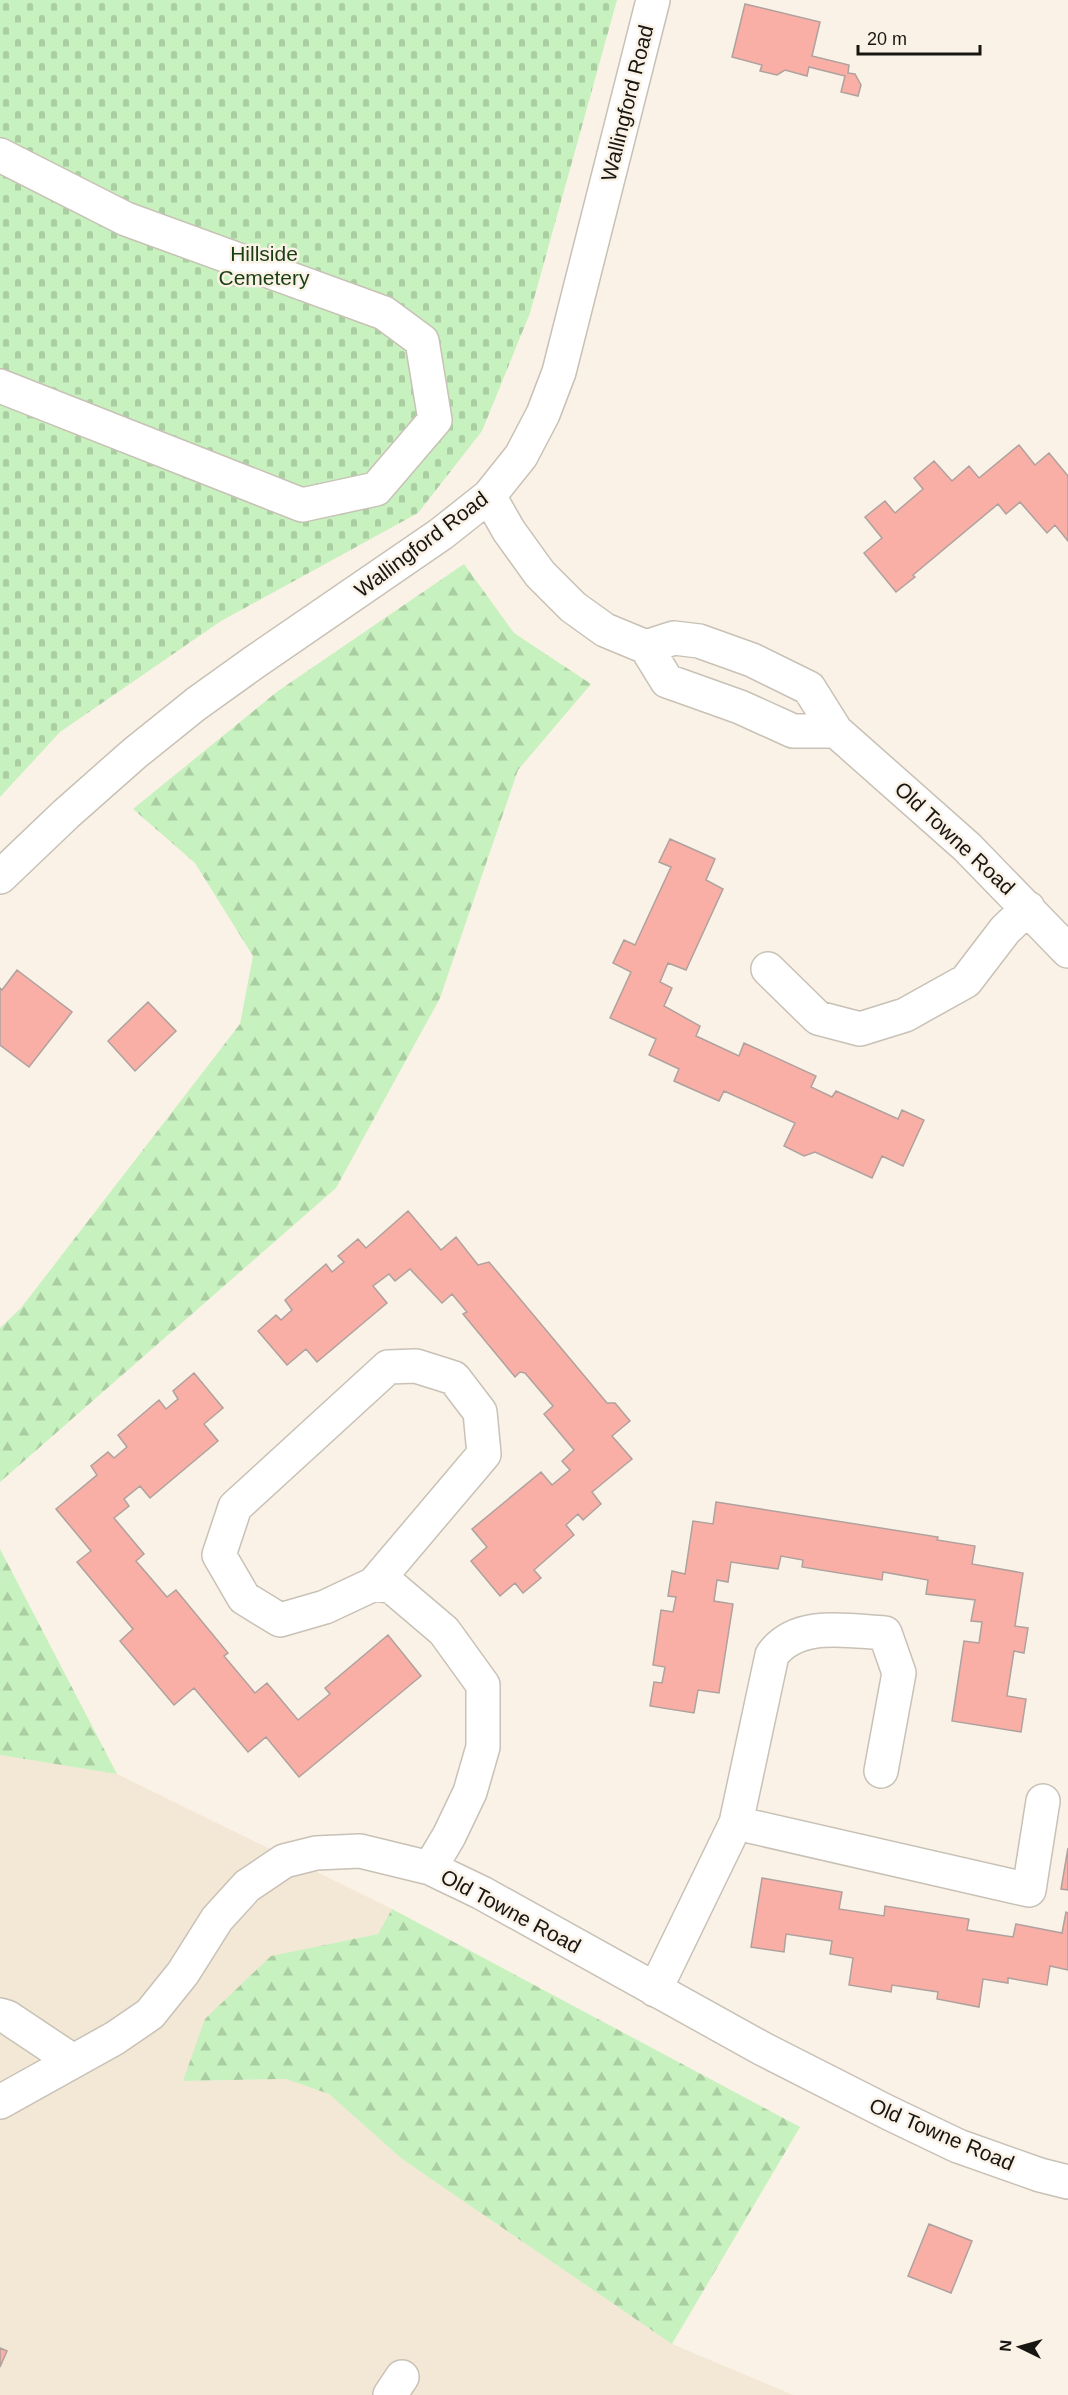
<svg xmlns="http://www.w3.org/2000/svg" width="1068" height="2395" viewBox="0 0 1068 2395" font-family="Arial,sans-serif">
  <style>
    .built { fill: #f3e7d5 }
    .forest { fill: url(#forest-firs) }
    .cemetery { fill: url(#cemetery-stones) }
    .building { fill: #f9afa5; stroke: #afa19e; stroke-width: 1.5 }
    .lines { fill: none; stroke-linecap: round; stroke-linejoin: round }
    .minor-casing { stroke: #c8c1b6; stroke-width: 36 }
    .minor { stroke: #fff; stroke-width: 33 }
    .labels { text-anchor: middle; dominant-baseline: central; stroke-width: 5; stroke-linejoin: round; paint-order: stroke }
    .street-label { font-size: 21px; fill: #181612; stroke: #faf2e6 }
    .park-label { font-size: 21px; fill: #193f11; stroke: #faf2e6 }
  </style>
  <defs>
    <pattern id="forest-firs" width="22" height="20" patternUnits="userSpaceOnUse" patternTransform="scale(1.5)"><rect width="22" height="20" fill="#c7f1be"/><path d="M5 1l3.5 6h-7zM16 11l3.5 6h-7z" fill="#aacea2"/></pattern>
    <pattern id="cemetery-stones" width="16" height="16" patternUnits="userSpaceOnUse" patternTransform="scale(1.5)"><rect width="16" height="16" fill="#c7f1be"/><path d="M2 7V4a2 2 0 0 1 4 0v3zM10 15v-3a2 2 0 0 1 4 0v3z" fill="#aacea2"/></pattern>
  </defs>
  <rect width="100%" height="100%" fill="#faf2e6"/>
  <!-- built -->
  <path class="built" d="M0,1755l117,19 275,135 -14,25 -107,22 -88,125 103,-2 43,15 73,65 270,185 121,51h-793z"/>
  <!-- forest -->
  <path class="forest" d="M464,564l50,69 77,51 -73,86 -78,228 -104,190 -336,294v-154l21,-20 219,-284 13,-68 -58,-93 -62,-54 145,-118z
    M0,1549l117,225 -117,-19z
    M392,1909l408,218 -128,217 -270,-185 -73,-65 -43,-15 -103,2 22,-62 66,-63 107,-22z"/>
  <!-- cemetery -->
  <path class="cemetery" d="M0,0h617l-87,313 -48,118 -64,82 -197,108 -161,111 -60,65z"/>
  <!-- building -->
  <path class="building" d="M745,4l75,18 -8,34 37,9 -1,8 7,1 6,11 -3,11 -17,-4 4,-16 -36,-9 -2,9 -22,-6 -8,5 -17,-4 2,-6 -30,-8z
    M1019,445l16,20 14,-12 19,23v65l-13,-16 -8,8 -27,-31 -14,12 -8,-10 -85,71 2,2 -19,15 -32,-39 18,-15 -17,-21 20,-16 10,12 28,-24 -9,-11 20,-17 18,20 17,-15 10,12z
    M670,839l45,20 -9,21 17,9 -37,81 -18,-7 -8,19 12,6 -8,18 36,20 -4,10 43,20 5,-13 72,33 -5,11 21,10 4,-6 62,28 4,-9 22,10 -21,46 -21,-10 -10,22 -57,-26 -11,4 -20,-10 11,-23 -71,-32 -5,10 -45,-20 5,-12 -30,-14 7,-16 -46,-21 21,-46 -18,-9 11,-23 11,5 36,-78 -12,-5z
    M17,970l55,42 -43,55 -29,-22v-57l2,2z
    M148,1002l28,29 -41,40 -27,-30z
    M408,1211l33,39 15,-13 22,28 11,-3 118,141h8l15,18 -18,15 20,23 -40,33 9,12 -18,16 -5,-6 -12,11 8,10 -40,35 7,8 -18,15 -8,-10 -15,13 -29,-35 16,-14 -15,-18 69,-57 11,13 18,-15 -8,-9 12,-11 -30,-36 9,-8 -28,-33 -5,-1 -5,5 -52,-63 4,-2 -15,-18 -10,9 -32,-34 -15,12 -6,-7 -16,12 14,17 -70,59 -11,-13 -19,16 -29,-34 18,-16 5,5 11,-10 -7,-10 41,-36 6,8 12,-10 -6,-6 20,-17 8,9z
    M194,1373l29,35 -19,16 14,17 -68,57 -10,-12 -16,13 5,7 -15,12 30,36 -8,7 31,36 9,-7 52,63 -4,3 31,37 12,-10 31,37 32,-26 -5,-6 63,-53 33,41 -122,101 -33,-40 -18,15 -54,-64 -20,17 -54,-64 13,-12 -56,-67 14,-11 -35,-42 41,-34 -6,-9 17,-14 6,6 13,-11 -9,-12 41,-35 7,9 12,-10 -5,-8z
    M716,1502l222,35 -1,3 38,6 -3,18 51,9 -8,53 13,2 -4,25 -10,-2 -7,45 19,3 -5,33 -69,-11 12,-80 15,2 3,-21 -11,-1 4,-21 -49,-6 2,-14 -45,-8 -1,8 -80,-13 1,-7 -22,-4 -3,13 -47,-7 -3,20 -11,-2 -3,21 19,3 -14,89 -21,-3 -4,23 -44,-7 4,-24 8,1 3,-16 -12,-2 8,-55 12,2 3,-15 -8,-1 4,-25 13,3 8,-53 20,3z
    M1068,1848v42l-7,-1z
    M762,1878l80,14 -3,17 45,7 1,-10 84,13 -2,11 46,7 3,-13 46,9 4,-21 2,1v57l-18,-4 -3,19 -39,-7v5l-25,-4 -4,28 -42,-8 1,-7 -46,-7 -1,7 -42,-7 4,-27 -23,-4 2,-13 -46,-7 -2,18 -33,-5z
    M929,2224l43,17 -21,52 -43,-17z
    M0,2348l7,3 -7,16z"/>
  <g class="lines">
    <defs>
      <path id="minor" d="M0,155l126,64 258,94 38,28 13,79 -59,69 -74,16 -302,-119
        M489,496l20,35 31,43 33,33 32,23 41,17 21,34 73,26 53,24h43l-27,-43 -57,-28 -53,-19 -25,-3 -28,9
        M836,731l131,116 101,104
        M0,877l66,-63 69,-61 61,-49 60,-43 185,-127 48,-38 32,-40 22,-42 16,-42 94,-372
        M768,969l50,49 42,11 45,-14 61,-34 39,-51 23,-22
        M374,1584l110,-130 -4,-42 -26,-34 -38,-12 -28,1 -153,140 -16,48 25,43 36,22 45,-13 49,-23 17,2 53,45 39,54v62l-13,45 -21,44 -19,32
        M736,1823l293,67 14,-89
        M655,1990l81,-167 36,-168c25,-35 76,-24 113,-22l14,40 -18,98
        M0,2015l7,2 66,44
        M0,2102l115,-64 35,-24 33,-41 34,-54 30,-33 37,-25 32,-8 44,-2 70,17 52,25 281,156 126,64 69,33 82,29 28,7
        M390,2395l12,-18"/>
    </defs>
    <!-- minor casing -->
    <use href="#minor" class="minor-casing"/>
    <!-- minor -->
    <use href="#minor" class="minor"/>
  </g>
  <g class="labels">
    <!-- street labels -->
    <g class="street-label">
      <text transform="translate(627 103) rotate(-76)">Wallingford Road</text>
      <text transform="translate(421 544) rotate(-37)">Wallingford Road</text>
      <text transform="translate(955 838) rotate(43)">Old Towne Road</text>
      <text transform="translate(511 1911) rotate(28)">Old Towne Road</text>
      <text transform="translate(942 2134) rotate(23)">Old Towne Road</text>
    </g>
    <!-- park labels -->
    <g class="park-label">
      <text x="264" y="253">Hillside<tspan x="264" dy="24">Cemetery</tspan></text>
    </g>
  </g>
  <!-- north arrow -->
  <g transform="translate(1020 2347) rotate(275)" stroke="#faf2e6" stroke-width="4.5" paint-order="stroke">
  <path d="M0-4.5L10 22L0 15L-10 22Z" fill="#181612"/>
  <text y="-9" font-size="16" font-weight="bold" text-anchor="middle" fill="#181612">N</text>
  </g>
  <!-- scale -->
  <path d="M858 45v9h122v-9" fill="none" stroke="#181612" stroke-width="3"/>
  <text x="867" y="45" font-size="18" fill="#181612" stroke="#faf2e6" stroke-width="4.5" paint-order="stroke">20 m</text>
</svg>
